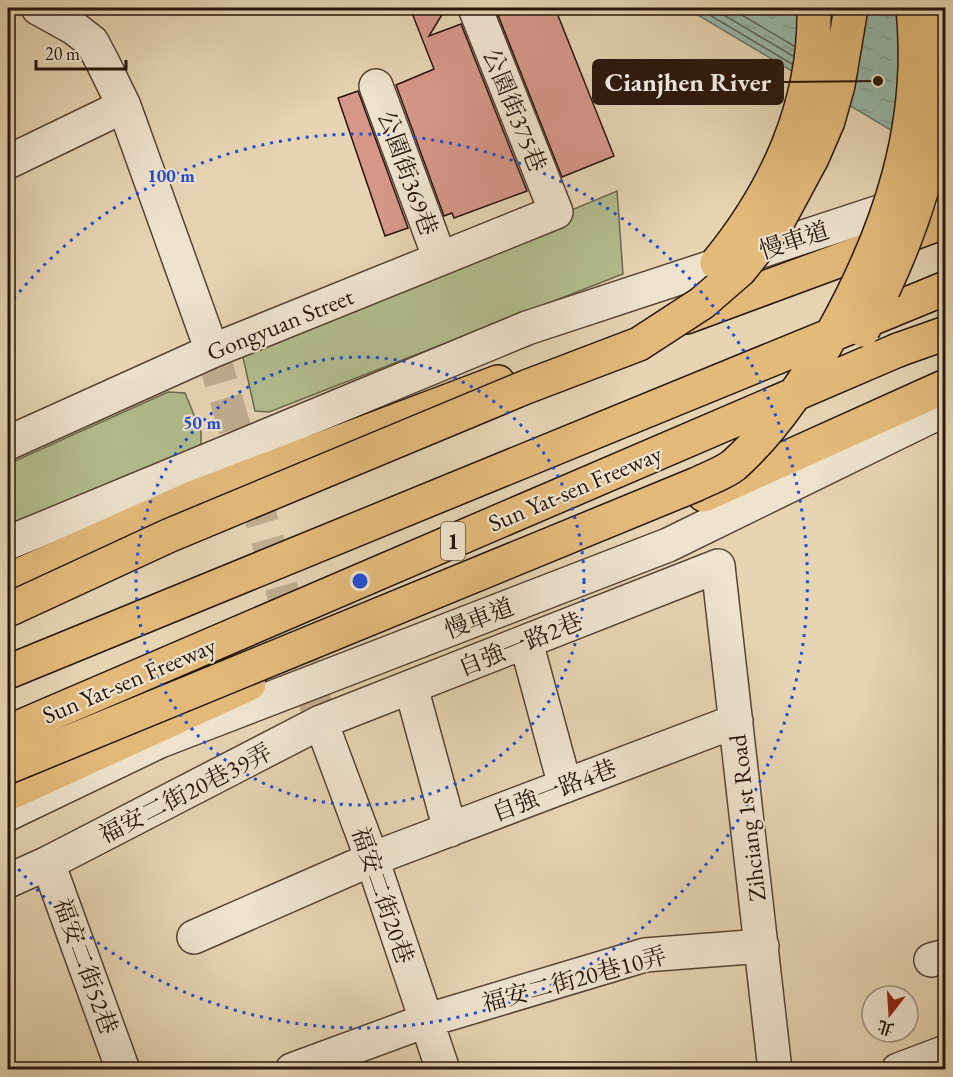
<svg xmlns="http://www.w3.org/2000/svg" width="953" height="1077" viewBox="0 0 953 1077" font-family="'EB Garamond','Noto Serif TC',serif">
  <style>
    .green { fill: #b2bd8f; stroke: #6c684d; stroke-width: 1.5 }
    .water { fill: url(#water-ripples); stroke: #6a766a; stroke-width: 1.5 }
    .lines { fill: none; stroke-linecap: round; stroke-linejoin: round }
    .shore { stroke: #5e665a; stroke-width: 1.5 }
    .building { fill: #d69789; stroke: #27140b; stroke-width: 1.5 }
    .minor-tunnel { stroke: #c0ae91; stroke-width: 33; stroke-dasharray: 33 16; stroke-linecap: butt }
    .minor-casing { stroke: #574435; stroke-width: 36 }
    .highway-casing { stroke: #27140b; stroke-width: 36 }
    .minor { stroke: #efe3ce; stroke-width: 33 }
    .highway { stroke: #e3ba7a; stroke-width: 33 }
    .highway-bridge-casing { stroke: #27140b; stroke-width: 36; stroke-linecap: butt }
    .highway-bridge { stroke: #e3ba7a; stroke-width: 33 }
    .ring { fill: none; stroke: #1d4ed8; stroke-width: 3; stroke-dasharray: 3 6 }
    .labels { text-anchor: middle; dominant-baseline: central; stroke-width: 4.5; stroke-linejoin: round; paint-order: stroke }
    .shield { fill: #efe3ce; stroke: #635246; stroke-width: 1.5 }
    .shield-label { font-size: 22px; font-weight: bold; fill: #27140b }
    .street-label { font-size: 24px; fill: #27140b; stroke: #efe3ce }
    .centre { fill: #1d4ed8; stroke: #efe3ce; stroke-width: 3 }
    .ring-label { font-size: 18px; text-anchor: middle; font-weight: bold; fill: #1d4ed8; stroke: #efe3ce; stroke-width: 4.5; stroke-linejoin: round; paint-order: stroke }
    .leader { fill: none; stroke: #27140b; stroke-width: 2 }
    .callout-dot { fill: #27140b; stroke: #efe3ce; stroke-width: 2 }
    .callout { fill: #27140b; stroke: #27140b; stroke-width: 2 }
    .callout-label { font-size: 26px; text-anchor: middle; font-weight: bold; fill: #fff }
  </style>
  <defs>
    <pattern id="water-ripples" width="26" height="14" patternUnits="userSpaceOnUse" patternTransform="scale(1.5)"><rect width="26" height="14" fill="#96b8aa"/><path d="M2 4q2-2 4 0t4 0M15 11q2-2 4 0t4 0" fill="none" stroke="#819d91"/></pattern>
  </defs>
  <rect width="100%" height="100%" fill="#e6d4b3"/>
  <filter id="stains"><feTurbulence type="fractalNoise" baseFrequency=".00333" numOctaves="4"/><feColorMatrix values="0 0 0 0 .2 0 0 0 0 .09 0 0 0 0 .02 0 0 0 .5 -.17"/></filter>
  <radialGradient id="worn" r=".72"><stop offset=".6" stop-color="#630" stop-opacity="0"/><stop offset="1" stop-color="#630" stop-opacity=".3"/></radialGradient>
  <!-- green -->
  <path class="green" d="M617,191l6,83 -354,138 -14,-1 -13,-58 9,-9z
    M168,392l17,1 16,39v15l-193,82v-65z"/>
  <!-- water -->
  <path class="water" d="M686,8h259v158l-12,-11z"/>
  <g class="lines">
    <!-- shore -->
    <path class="shore" d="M698,8l94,56
      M712,8l81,48
      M730,8l64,38"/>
  </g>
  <!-- building -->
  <path class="building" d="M410,8h36l-17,28 32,-12 66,167 -73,27 -2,-5 -8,3 -48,-131 38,-16z
    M502,8h53l59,148 -52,21 -66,-167z
    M358,91l50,137 -23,8 -47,-138z"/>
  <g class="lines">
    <!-- minor-tunnel -->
    <path class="minor-tunnel" d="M212,351l109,371"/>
    <defs>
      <path id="minor" d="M38,8l36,20 18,14 12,23 20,41 88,245
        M376,86l64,173
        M8,162l116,-56
        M8,443l204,-92 344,-139 -81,-204
        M8,543l519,-215 419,-138
        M526,642l39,144
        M411,687l39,143
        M321,722l51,137 71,211
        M8,814l152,-73 508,-196 278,-136
        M48,863l75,207
        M8,881l40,-18 273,-141 397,-156 57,504
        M194,937l178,-78 364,-138
        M931,960l15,-4
        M292,1070l133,-49 220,-66 117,-9
        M898,1070l48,-18"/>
      <path id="highway" d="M890,311l56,-23
        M686,317l260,-96
        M898,350l48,-17
        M704,495l242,-109
        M8,580l184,-82 306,-116
        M8,794l241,-110"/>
    </defs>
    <!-- minor casing -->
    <use href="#minor" class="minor-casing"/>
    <!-- highway casing -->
    <use href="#highway" class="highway-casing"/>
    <!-- minor -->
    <use href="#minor" class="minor"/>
    <!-- highway -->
    <use href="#highway" class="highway"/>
    <defs>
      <path id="highway-bridge" d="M717,263c60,-73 99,-160 97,-255
        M863,330c53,-99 88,-209 81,-322
        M8,610l160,-74 358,-149 113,-43 63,-41 38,-33 36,-45 36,-67 16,-37 10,-36 13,-77
        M8,672l882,-361
        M8,732l890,-382
        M8,767l689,-283c12,-6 27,-11 37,-19 40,-36 72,-84 98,-131 57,-102 93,-208 81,-326"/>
    </defs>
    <!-- highway-bridge casing -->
    <use href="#highway-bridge" class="highway-bridge-casing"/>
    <!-- highway-bridge -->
    <use href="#highway-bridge" class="highway-bridge"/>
  </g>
  <!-- distance rings -->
  <g class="ring">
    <circle cx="360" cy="581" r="224"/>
    <path d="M8 306A447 447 0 1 1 8 856"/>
  </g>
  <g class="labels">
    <!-- shield labels -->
    <rect class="shield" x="441" y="522" width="24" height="38" rx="4.5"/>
    <g class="shield-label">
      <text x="453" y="541">1</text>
    </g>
    <!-- street labels -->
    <g class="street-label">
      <text transform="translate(515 110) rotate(68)">公園街375巷</text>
      <text transform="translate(408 173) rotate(70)">公園街369巷</text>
      <text transform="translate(794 240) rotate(-18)">慢車道</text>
      <text transform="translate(280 324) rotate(-22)">Gongyuan Street</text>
      <text transform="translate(575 488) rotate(-23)">Sun Yat-sen Freeway</text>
      <text transform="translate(479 618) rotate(-21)">慢車道</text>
      <text transform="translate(520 644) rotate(-22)">自強一路2巷</text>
      <text transform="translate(129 680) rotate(-23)">Sun Yat-sen Freeway</text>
      <text transform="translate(554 790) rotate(-21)">自強一路4巷</text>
      <text transform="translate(185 793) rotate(-27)">福安二街20巷39弄</text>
      <text transform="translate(747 818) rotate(-97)">Zihciang 1st Road</text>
      <text transform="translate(383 895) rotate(71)">福安二街20巷</text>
      <text transform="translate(86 966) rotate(70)">福安二街52巷</text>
      <text transform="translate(574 979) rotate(-15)">福安二街20巷10弄</text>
    </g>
  </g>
  <circle cx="360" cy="581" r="9" class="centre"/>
  <g class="ring-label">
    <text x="171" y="182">100 m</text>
    <text x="202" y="429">50 m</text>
  </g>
  <!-- callouts -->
  <path class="leader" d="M878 81L783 82"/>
  <circle class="callout-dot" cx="878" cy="81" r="6"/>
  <rect class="callout" x="593" y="60" width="190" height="44" rx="6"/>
  <g class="callout-label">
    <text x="688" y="91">Cianjhen River</text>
  </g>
  <!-- margin -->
  <rect width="953" height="1077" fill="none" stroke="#e6d4b3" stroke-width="30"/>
  <rect x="9" y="9" width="935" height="1059" fill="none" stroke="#27140b" stroke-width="3"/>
  <rect x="15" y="15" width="923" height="1047" fill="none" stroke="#27140b" stroke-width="1.5"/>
  <!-- north arrow -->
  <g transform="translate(890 1014) rotate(197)"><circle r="28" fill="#efe3ce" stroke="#9f9080" stroke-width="1.5"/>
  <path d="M0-4.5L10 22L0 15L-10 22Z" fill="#8f2418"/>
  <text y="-9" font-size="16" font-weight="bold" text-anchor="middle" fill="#27140b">北</text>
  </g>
  <!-- scale -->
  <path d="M36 60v9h90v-9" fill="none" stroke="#27140b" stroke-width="3"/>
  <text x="45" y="60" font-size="18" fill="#27140b" stroke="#efe3ce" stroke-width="4.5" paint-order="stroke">20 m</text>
  <rect width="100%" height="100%" filter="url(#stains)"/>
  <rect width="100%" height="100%" fill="url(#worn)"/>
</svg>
